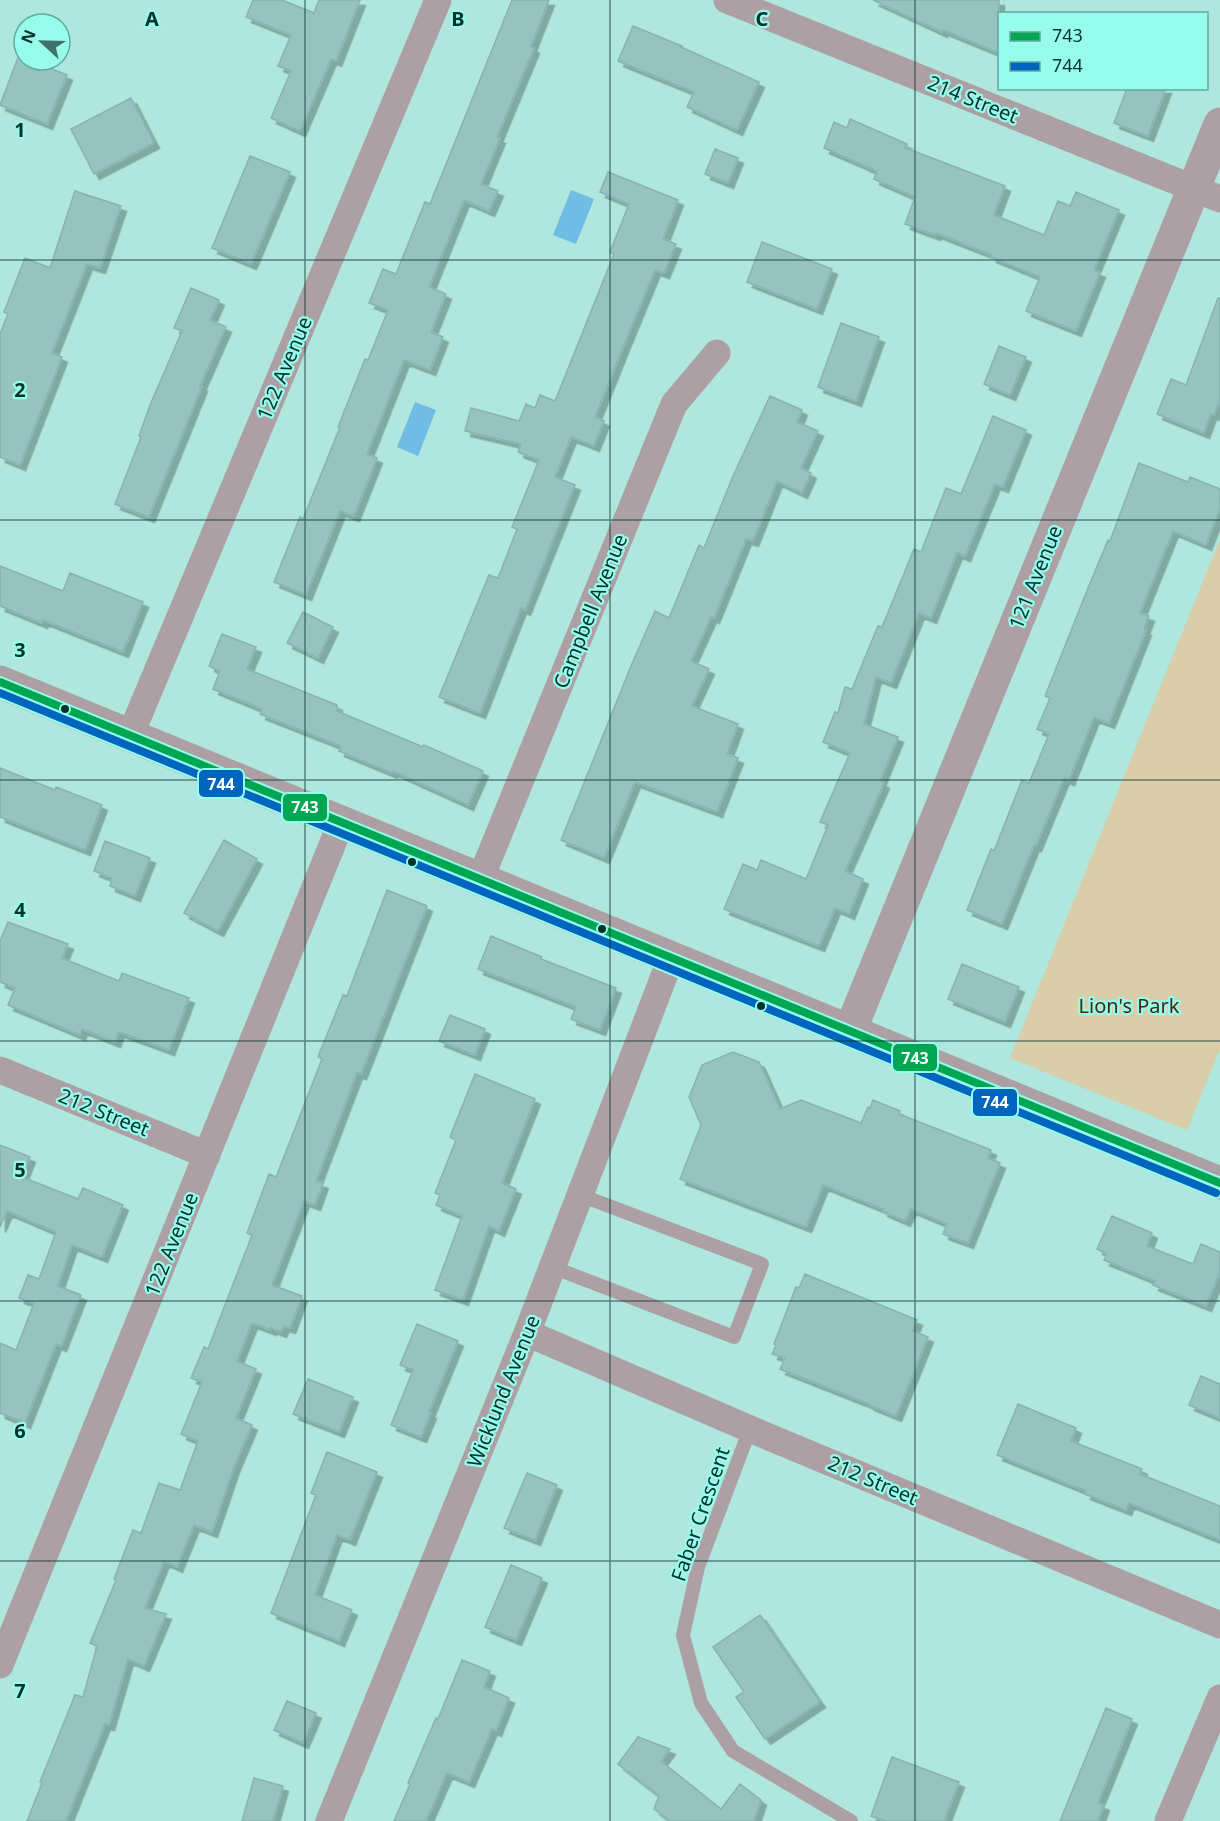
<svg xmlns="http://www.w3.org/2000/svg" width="1220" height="1821" viewBox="0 0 1220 1821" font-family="'Noto Sans',sans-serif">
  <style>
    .green { fill: #d9cea9 }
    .water { fill: #70bce5 }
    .building { fill: #96c2c0; stroke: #87b4b2; stroke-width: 1.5; filter: url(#shadow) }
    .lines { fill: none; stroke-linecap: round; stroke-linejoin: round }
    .service { stroke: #aca0a4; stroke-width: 14 }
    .minor { stroke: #aca0a4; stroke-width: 27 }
    .tertiary { stroke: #aca0a4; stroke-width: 33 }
    .bus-1-casing { stroke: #98fcec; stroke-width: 12 }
    .bus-2-casing { stroke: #98fcec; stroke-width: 12 }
    .bus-1 { stroke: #00a651; stroke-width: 8 }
    .bus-2 { stroke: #0065bd; stroke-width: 8 }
    .grid { fill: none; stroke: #04332d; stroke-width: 1.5; stroke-opacity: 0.55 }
    .bus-dot { fill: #04332d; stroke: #98fcec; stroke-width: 2 }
    .labels { text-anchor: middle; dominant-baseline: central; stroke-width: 4.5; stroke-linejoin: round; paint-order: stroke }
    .street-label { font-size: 20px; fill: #04332d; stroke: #98fcec }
    .park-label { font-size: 20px; fill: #462809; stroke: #98fcec }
    .grid-label { font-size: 20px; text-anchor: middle; font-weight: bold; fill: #04332d; stroke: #98fcec; stroke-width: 4.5; stroke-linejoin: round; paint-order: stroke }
    .line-badge { stroke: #98fcec; stroke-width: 2 }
    .badge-label { font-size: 16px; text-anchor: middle; font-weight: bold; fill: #fff }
  </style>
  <defs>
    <filter id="shadow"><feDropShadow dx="5.5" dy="5.5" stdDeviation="0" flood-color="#0004"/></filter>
  </defs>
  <rect width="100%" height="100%" fill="#afe6dd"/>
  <!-- green -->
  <path class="green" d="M1220,539v510l-33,81 -177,-72z"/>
  <!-- water -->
  <path class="water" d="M571,190l23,9 -18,45 -23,-9z
    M415,402l21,8 -18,46 -21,-9z"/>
  <!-- building -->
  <path class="building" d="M253,0h29l32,13 5,-13h41l-24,61 -5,-2 -31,72 -29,-13 20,-47 -13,-5 13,-31 -45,-18z
    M512,0h37l-18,46 3,2 -37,89 3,1 -19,46 17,7 -9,20 -25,-11 -35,87 17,7 -15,38 12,5 -13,33 -26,-10 -37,94 10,4 -23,58 -14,-5 -34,84 -32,-13 26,-65 3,2 37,-92h-2l27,-68 3,1 20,-50 -19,-7 14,-34 13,5 29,-72 5,2z
    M873,0h126v53l-56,-23 -1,2z
    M633,26l49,20 -1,1 78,35 -22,48 -50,-23 7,-15 -76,-31z
    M19,55l5,2v3h6l37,15 -20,49 -47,-19z
    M1127,88h39l-18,48 -34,-13z
    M131,98l23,45 -60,31 -23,-45z
    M850,119l57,25 -1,4 99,38 -11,29 50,20 14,-34 12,5 6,-14 43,18 -25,60 6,2 -24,59 -50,-20 14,-34 -49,-20 1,-2 -56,-22 -1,2 -30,-11 10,-27 -41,-18 3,-8 -53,-23 10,-26 13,6z
    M715,149l23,9 -10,25 -23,-9z
    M250,156l40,16 -39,92 -39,-16z
    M608,172l70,28 -15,39 13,5 -12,29 -9,-3 -29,70 -31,77 9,4 -10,25 -23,-9 -16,40 20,8 -50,125 -4,-2 -41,105 -41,-16 50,-122 9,3 19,-49 -5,-2 27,-67 -21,-8 3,-8 -56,-13 6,-23 48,13 7,-17 9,4 5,-13 15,6 59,-147 -4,-2 19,-48 -29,-12z
    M75,191l46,15 -21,62 -13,-4 -35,89 10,4 -42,108 -20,-8v-123l8,-20 -4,-2 21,-54 25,10z
    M762,242l70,27 -15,40 -70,-27z
    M191,288l28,12 -9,20 16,7 -26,59h2l-53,131 -34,-13 26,-67 -2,-1 11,-31 32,-74 -8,-3z
    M1218,298h2v102l-6,15 -3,-1 -7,19 -47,-19 14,-35 15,6z
    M841,323l38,14 -23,64 -38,-14z
    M999,346l27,11 -16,38 -26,-11z
    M770,396l32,14 -5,12 21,9 -17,37 10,5 -9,20 -25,-12 -24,60 -7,-2 -32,79 -3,-1 -20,44 18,8 -17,37 46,18 -11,30 11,4 -21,54 -82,-30 -31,76 -43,-18 70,-174 24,-55 14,7 30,-73 5,3 29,-72z
    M993,416l33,14 -23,57 -8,-3 -30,72 -8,-3 -26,65 -12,-5 -28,70 -15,-6 -12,47 34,13 -18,44 4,2 -39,88 18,8 -14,35 -14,-6 -16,38 -95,-37 19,-45 14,6 4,-10 45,19 22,-54 -8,-3 30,-69 -27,-11 12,-30 3,1 7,-26 7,2 26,-63 4,1 32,-78 7,3 25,-64 15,6z
    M1139,463l49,19 2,-5 30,12v20l-14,36 -33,-14 -33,82 9,3 -5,13 2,1 -37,93 -15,-6 -25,63 -5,-2 -28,68 -2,-1 -32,79 -35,-14 24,-61 3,2 28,-71 7,3 20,-49 -12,-5 13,-31 -5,-2 43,-108 20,-48 2,1z
    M0,566l63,25 7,-18 73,29 -20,50 -80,-32 -1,3 -42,-17z
    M303,612l30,15 -15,31 -31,-15z
    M222,634l34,13 -9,22 90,36v6l86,36 1,-2 59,26 -15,34 -75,-34 -1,2 -53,-22 2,-5 -81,-32 2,-5 -49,-20 7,-18 -11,-5z
    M0,768l55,22 1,-3 46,18 -17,45 -85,-33z
    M224,840l33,19 -39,72 -34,-18z
    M105,841l45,17 -15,38 -25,-10 2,-8 -18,-7z
    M387,890l40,16 -66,168 -4,-1 -41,108 7,2 -8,22 -11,-4 -32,84 30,11 -12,32 -6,-2 -3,6 -10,-4v2l-19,-7 -15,38 19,8 -20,49 16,7 -18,42 -22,65 -18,-7 -17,42 -13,-6 -19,47 21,6 -22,52 -16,-7 -19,66 -4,-1 -39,97h-39l15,-38 -2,-1 35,-87 8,2 14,-51 -7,-3 26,-63 -2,-1 19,-49 8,3 18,-50 21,7 18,-49 -17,-7 21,-52 -11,-4 13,-31 4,2 44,-114 -5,-2 22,-59 7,3 46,-118 -4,-2 25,-62 4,1z
    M8,922l60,22 -6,14 57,23 3,-8 67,25 -20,52 -50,-18 -4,10 -33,-13 -2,6 -72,-30 7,-17 -15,-6v-41z
    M491,936l51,21 -1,2 75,29 -16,42 -29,-11 5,-12 -98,-38z
    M962,964l57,23 -14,35 -57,-23z
    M450,1015l35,14 -10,26 -36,-14z
    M733,1052l26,10 21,47 21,-9 60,23 7,-16 2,1 3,-8 27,11 -1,3 92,36 -3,8 12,5 -32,80 -25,-9 4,-10 -36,-15 -6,12 -23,-10 1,-2 -60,-24 -17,42 -126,-48 21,-54 -12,-28 13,-32z
    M475,1074l60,25 -33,84 14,6 -17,42 -10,-5 -26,74 -28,-10 27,-74 -26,-11 4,-10 -5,-2 21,-53 -6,-3z
    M0,1145l30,12 -8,20 56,22 5,-11 40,17 -21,52 -30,-12 -14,41 23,9 -20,51 -5,-2 -31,79 -25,-10v-70l16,7 18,-47 -15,-5 9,-23 11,4 17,-47 -49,-21 -7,16z
    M1112,1216l40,17 -5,13 46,18 8,-20 19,8v20l-14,34 -53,-21 2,-4 -51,-21 3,-6 -10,-5z
    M805,1274l112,46 -4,11 15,6 -32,79 -27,-11v-1l-89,-35 5,-11 -13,-4 4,-9 -2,-1 22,-57 3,1z
    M417,1324l41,17 -29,71 2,1 -10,24 -30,-12 22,-55 -13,-5z
    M1201,1376l19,8v34l-31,-13z
    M308,1379l45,18 -14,35 -46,-18z
    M1018,1404l58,24 -5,13 71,28 -2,5 80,32v34l-91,-37 -3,7 -41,-16 1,-3 -89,-36z
    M327,1452l50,20 -27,68 -13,-5 -22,60 37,15 -13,31 -68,-28 45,-118 -5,-2z
    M527,1473l30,12 -22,55 -31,-12z
    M511,1565l31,13 -26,62 -31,-13z
    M760,1615l60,87 -55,37 -29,-42 8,-5 -31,-45z
    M462,1660l28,11 -6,16 25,11 -13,33 -4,-2 -23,53 -22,-9 -21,48h-32l16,-37 -2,-1 28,-65 2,1z
    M287,1701l29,12 -13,30 -29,-13z
    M1106,1708l26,11 -34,84 6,2 -6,16h-38z
    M638,1737l32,12 -9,12 60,48 19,-25 21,16 -7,21h-84l-16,-12 5,-13 -41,-32z
    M892,1757l67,25 -15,39h-59l-14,-5z
    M254,1778l29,8 -10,35h-31z"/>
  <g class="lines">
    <!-- service -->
    <path class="service" d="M552,1267l182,70 28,-73 -182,-69
      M750,1429l-52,138 -15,68 18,68 32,48 118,70"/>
    <!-- minor -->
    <path class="minor" d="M727,0l493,199
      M130,736l308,-736
      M480,880l194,-476 43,-51
      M0,1070l207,85
      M527,1333l223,96 470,196
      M0,1665l341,-842
      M329,1821l198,-488 144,-375
      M1168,1821l52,-123"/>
    <!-- tertiary -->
    <path class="tertiary" d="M0,682l1220,501
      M850,1031l370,-907"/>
    <defs>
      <path id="bus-1" d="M0,682l1220,501"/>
      <path id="bus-2" d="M0,693l1216,500"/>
    </defs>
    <!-- bus-1 casing -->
    <use href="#bus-1" class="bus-1-casing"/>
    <!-- bus-2 casing -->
    <use href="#bus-2" class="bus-2-casing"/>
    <!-- bus-1 -->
    <use href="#bus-1" class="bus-1"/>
    <!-- bus-2 -->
    <use href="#bus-2" class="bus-2"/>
  </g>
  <!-- grid -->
  <path class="grid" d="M305,0v1821M610,0v1821M915,0v1821M0,260h1220M0,520h1220M0,780h1220M0,1041h1220M0,1301h1220M0,1561h1220"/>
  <!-- markers -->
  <g class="bus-dot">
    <circle cx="65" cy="709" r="5"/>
    <circle cx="412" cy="862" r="5"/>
    <circle cx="602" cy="929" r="5"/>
    <circle cx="761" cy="1006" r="5"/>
  </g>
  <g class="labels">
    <!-- street labels -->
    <g class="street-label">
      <text transform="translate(973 99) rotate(22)">214 Street</text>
      <text transform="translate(284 368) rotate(-67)">122 Avenue</text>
      <text transform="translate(1035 577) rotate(-68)">121 Avenue</text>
      <text transform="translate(590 611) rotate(-68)">Campbell Avenue</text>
      <text transform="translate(104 1112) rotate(22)">212 Street</text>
      <text transform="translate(171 1244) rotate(-68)">122 Avenue</text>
      <text transform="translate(503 1391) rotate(-68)">Wicklund Avenue</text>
      <text transform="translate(873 1480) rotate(23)">212 Street</text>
      <text transform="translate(700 1514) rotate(-71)">Faber Crescent</text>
    </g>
    <!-- park labels -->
    <g class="park-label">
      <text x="1129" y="1005">Lion's Park</text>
    </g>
  </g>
  <g class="grid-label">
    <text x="152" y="26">A</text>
    <text x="458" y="26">B</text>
    <text x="762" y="26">C</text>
    <text x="20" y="137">1</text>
    <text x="20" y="397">2</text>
    <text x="20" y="657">3</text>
    <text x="20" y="917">4</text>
    <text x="20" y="1177">5</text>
    <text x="20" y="1438">6</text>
    <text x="20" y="1698">7</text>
  </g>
  <g class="line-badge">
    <rect x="198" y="769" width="46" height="29" rx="6" fill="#0065bd"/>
    <rect x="282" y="793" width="46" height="29" rx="6" fill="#00a651"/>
    <rect x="892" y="1043" width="46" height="29" rx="6" fill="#00a651"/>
    <rect x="972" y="1088" width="46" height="29" rx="6" fill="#0065bd"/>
  </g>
  <g class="badge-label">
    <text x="221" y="790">744</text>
    <text x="305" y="813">743</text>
    <text x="915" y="1064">743</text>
    <text x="995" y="1108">744</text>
  </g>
  <!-- legend -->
  <rect x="998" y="12" width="210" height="78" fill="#98fcec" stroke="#5daca0" stroke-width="1.5"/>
  <rect x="1010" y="32" width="30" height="9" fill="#00a651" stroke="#5daca0" stroke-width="1.5"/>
  <text x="1052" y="42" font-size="18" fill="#04332d">743</text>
  <rect x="1010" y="62" width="30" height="9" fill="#0065bd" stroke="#5daca0" stroke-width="1.5"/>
  <text x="1052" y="72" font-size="18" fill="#04332d">744</text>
  <!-- north arrow -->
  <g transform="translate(42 42) rotate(292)"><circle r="28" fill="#98fcec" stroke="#5daca0" stroke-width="1.5"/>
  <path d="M0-4.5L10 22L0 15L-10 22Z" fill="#40726b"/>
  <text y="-9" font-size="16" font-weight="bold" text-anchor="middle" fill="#04332d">N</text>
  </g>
</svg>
